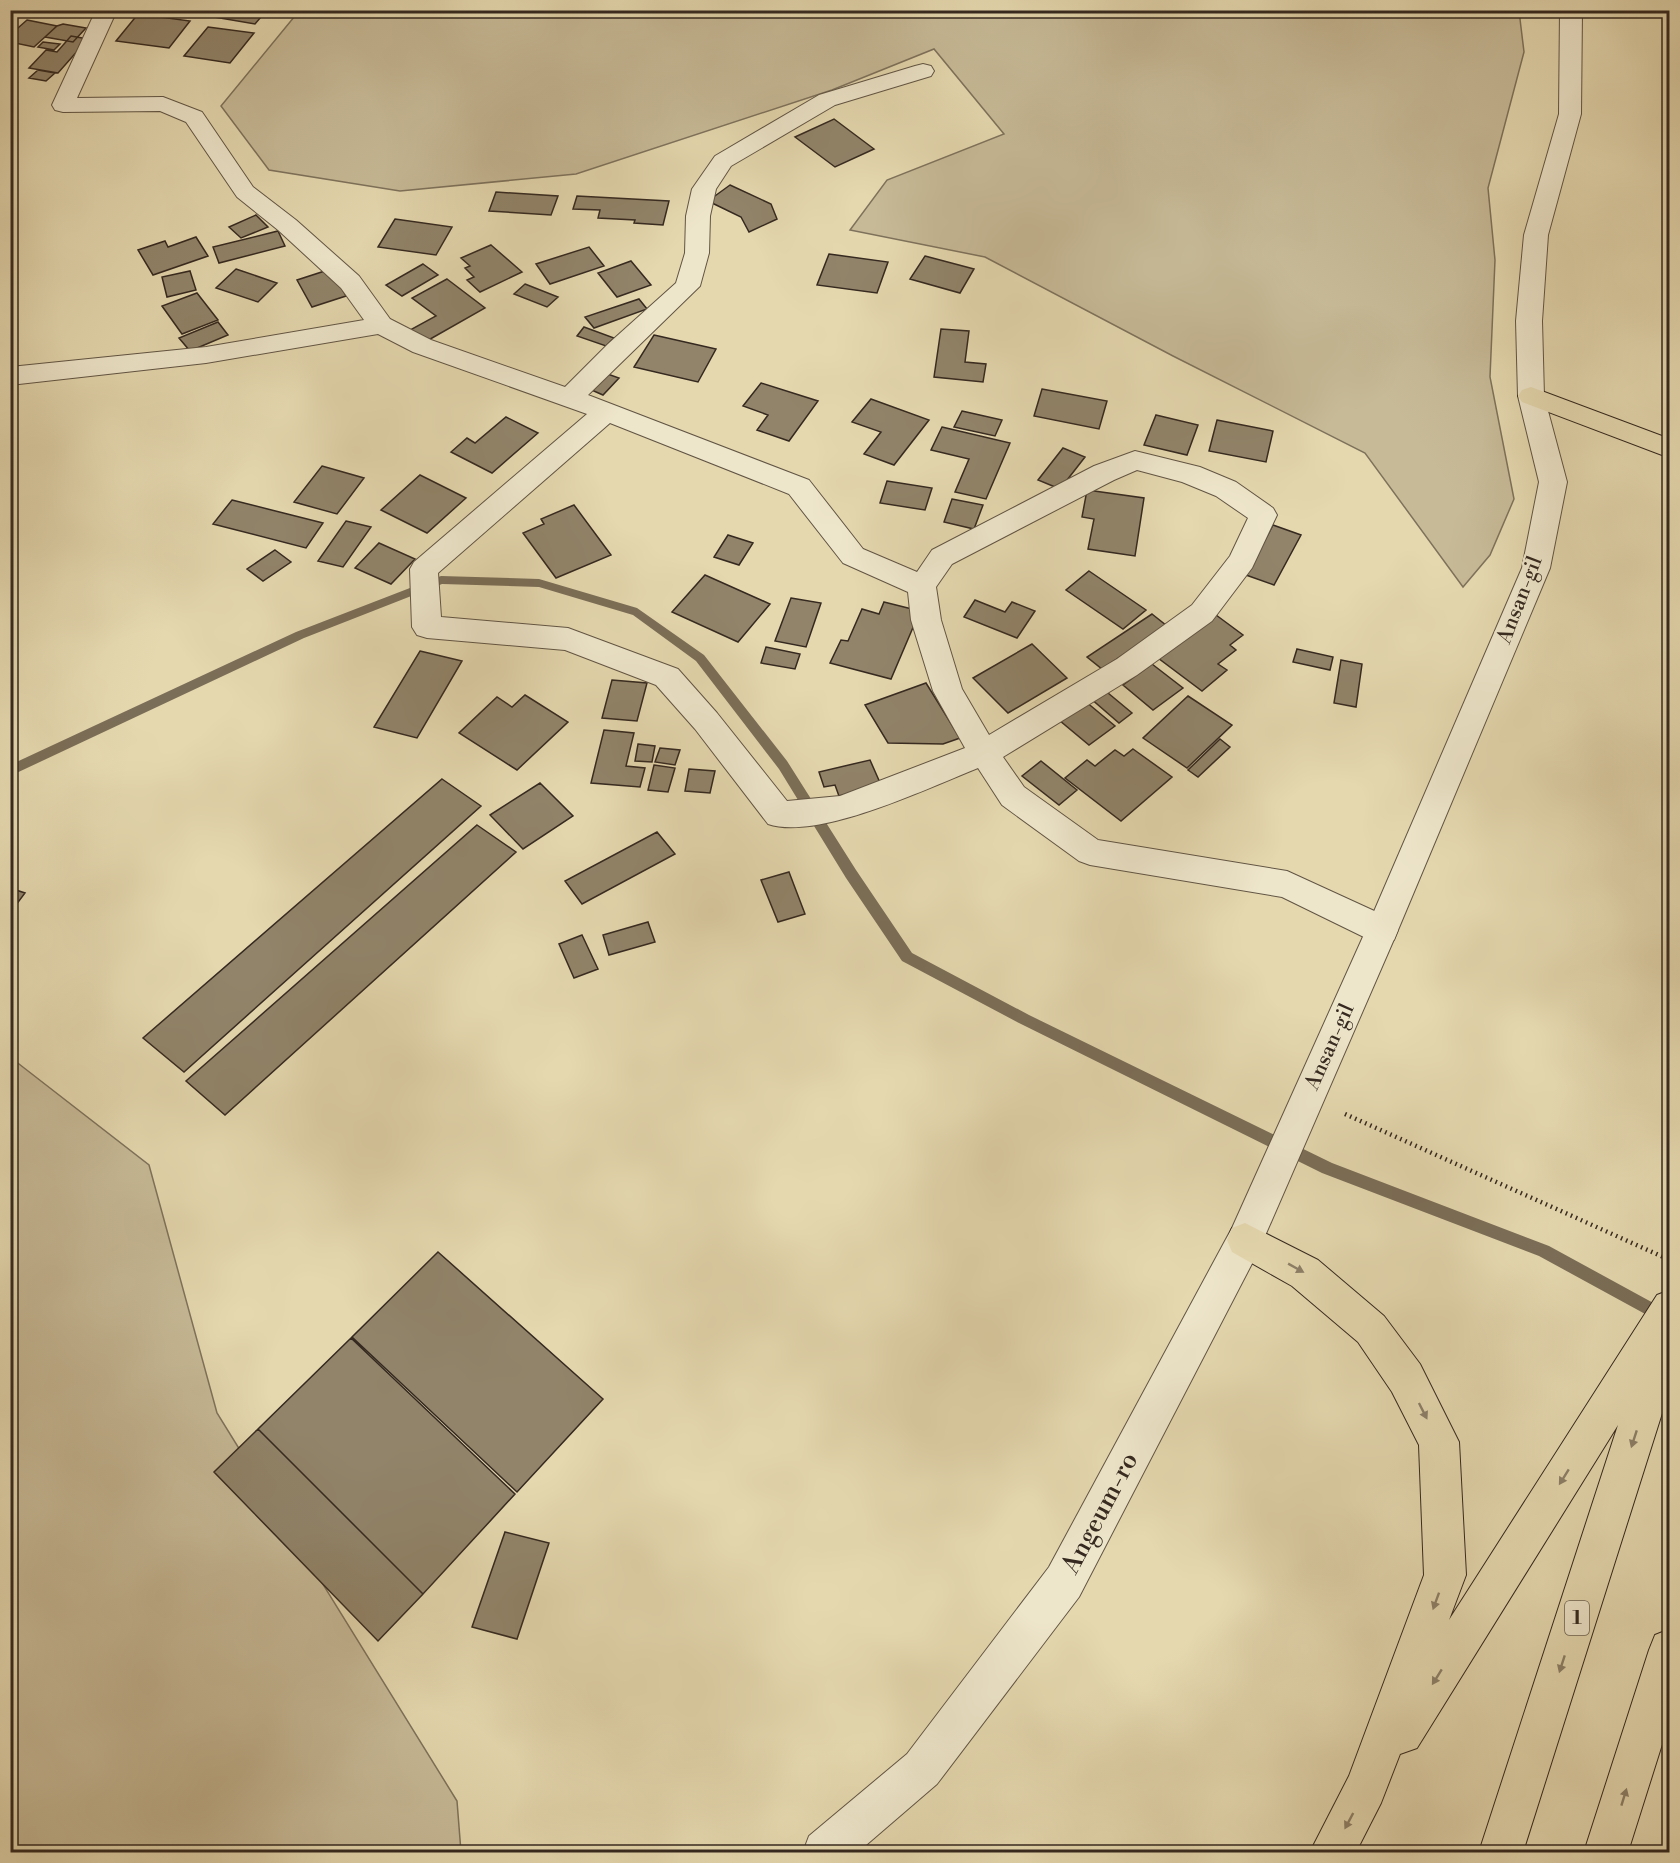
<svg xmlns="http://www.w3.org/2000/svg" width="1680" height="1863" viewBox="0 0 1680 1863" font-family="'Libre Bodoni',serif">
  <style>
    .green { fill: #c7ba97; stroke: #7e725c; stroke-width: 1.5 }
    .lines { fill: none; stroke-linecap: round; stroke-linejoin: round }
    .stream { fill: #7b6e58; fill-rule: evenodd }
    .building { fill: #91846a; stroke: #352920; stroke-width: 1.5 }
    .minor-casing { stroke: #615544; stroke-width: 2 }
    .tertiary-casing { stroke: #615544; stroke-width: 2 }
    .trunk-casing { stroke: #352920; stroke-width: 2 }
    .path { stroke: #352920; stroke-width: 4.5; stroke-dasharray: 1.5 4; stroke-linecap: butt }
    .minor { fill: #eee6cb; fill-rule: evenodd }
    .tertiary { fill: #eee6cb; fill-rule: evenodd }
    .trunk { fill: #e5d8af; fill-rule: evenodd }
    .oneway { fill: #8d8068 }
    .labels { text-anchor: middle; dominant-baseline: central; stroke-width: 4.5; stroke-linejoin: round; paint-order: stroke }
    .shield { fill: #eee6cb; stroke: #6c6253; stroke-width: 1.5 }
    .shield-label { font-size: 20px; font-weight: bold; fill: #352920 }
    .street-label { font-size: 21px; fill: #352920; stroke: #eee6cb }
    .near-street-label { font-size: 26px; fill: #352920; stroke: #eee6cb }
  </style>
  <rect width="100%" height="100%" fill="#e5d8af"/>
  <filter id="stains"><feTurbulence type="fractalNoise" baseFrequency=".00333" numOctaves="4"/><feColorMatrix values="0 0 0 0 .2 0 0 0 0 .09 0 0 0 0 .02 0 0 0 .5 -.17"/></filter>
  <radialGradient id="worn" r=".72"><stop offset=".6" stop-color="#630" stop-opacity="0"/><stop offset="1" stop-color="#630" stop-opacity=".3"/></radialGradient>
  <!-- green -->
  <path class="green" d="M299,11h1220l5,41 -36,136 7,72 -5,117 24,122 -24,56 -27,32 -98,-134 -192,-97 -188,-99 -135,-27 37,-50 117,-46 -70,-85 -102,41 -256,84 -176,17 -131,-21 -48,-64z
    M10,1057l139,108 68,248 240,388 4,51h-450z"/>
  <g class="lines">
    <!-- stream -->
    <path class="stream" d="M441,576l98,3 98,29 67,47 83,106 69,109 56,83 117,62 303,148 217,83 119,65v10l-5,3 -5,-3 -119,-65 -217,-83 -303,-150 -117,-62 -56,-83 -67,-109 -83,-108 -63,-46 -94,-28 -97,-3 -138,54 -294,138v-11l286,-133z"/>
  </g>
  <!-- building -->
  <path class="building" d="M169,10h36l-5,6z
    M220,10h47l-12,14 -41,-7z
    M138,14l52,7 -21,27 -53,-7z
    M27,20l30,6 -23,21 -24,-5v-7z
    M63,24l23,4 -13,14 -28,-5 12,-11z
    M208,27l46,6 -24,30 -46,-7z
    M71,36l17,3 -30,34 -29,-5 17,-18 11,2z
    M43,42l17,2 -6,6 -16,-3z
    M38,70l17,3 -9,8 -17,-3z
    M834,119l40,30 -39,18 -40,-30z
    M730,185l41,19 6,15 -28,13 -8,-15 -33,-16z
    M496,192l62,4 -7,19 -62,-4z
    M577,196l92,5 -6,24 -29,-2 1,-3 -37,-2 2,-8 -27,-1z
    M256,215l12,12 -27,11 -12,-11z
    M395,219l57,8 -16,28 -58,-8z
    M278,231l7,15 -66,17 -6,-16z
    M196,237l12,19 -55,19 -15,-25 27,-9 3,6z
    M491,245l31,27 -42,20 -13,-12 7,-3 -9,-9 5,-2 -9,-8z
    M589,247l15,19 -54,18 -14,-20z
    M829,254l59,8 -11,31 -60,-8z
    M925,256l49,13 -14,24 -50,-14z
    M631,261l20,24 -34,12 -19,-24z
    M423,264l15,11 -36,21 -16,-11z
    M236,269l41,14 -19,19 -42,-14z
    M331,269l15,27 -34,11 -15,-27z
    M190,271l6,19 -29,7 -5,-20z
    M447,279l38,29 -60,34 -15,-12 26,-14 -24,-18z
    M525,284l33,13 -11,10 -33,-13z
    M197,293l21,27 -36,14 -20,-28z
    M639,299l8,10 -53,19 -9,-11z
    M218,322l10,13 -38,16 -11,-13z
    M584,327l30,11 -8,8 -29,-10z
    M941,329l28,2 -4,31 21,2 -3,18 -49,-5z
    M654,335l62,14 -18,33 -64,-15z
    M602,372l17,6 -16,17 -16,-7z
    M761,383l57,18 -29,40 -32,-11 11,-15 -25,-9z
    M1042,389l65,12 -8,28 -65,-13z
    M871,399l58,21 -35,45 -30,-11 17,-22 -29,-10z
    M962,411l40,9 -7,16 -41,-9z
    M1156,415l42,10 -11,30 -43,-10z
    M506,417l32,16 -46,40 -41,-21 16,-14 8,5z
    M1217,420l56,11 -7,31 -57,-11z
    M942,427l68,16 -24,56 -31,-7 14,-33 -38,-9z
    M1063,448l22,9 -25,32 -22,-9z
    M322,466l42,12 -27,36 -43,-12z
    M420,475l46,23 -39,35 -46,-23z
    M887,481l45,7 -7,22 -45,-7z
    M1087,490l57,8 -9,58 -47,-7 6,-30 -12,-2z
    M952,499l31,6 -9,24 -30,-7z
    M232,500l91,23 -17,25 -93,-24z
    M574,505l37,50 -55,23 -33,-45 21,-9 -3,-5z
    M346,521l25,6 -28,40 -25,-6z
    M1273,525l28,10 -27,50 -28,-10z
    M728,535l25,8 -14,22 -25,-8z
    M379,543l36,16 -24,25 -36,-16z
    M275,550l16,12 -28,19 -16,-12z
    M1089,571l57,39 -23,19 -57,-39z
    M705,575l65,29 -32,38 -66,-30z
    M791,598l30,5 -15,44 -31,-6z
    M975,600l30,12 7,-10 23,9 -18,27 -53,-21z
    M884,602l36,9 -29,68 -61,-16 11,-23 7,1 14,-32 17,5z
    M1212,612l31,23 -13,10 6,5 -18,14 9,6 -25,21 -48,-36z
    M1152,614l15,12 -65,43 -15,-12z
    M1032,644l35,34 -59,35 -35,-35z
    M766,647l34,7 -5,15 -34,-6z
    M1297,649l36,8 -3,13 -37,-8z
    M420,651l42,10 -45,77 -43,-11z
    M1341,660l21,4 -6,43 -22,-4z
    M1152,664l31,24 -30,22 -30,-25z
    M612,680l35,3 -10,38 -35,-3z
    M926,683l34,55 -17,6 -55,-1 -23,-38z
    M1102,688l30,25 -13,10 -30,-26z
    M525,695l43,27 -51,48 -58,-37 38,-36 15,10z
    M1188,696l44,29 -45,43 -44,-30z
    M1085,701l30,25 -26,19 -30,-25z
    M604,730l30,3 -8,33 19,2 -5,19 -49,-4z
    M1220,739l10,8 -32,30 -10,-7z
    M638,744l17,2 -3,16 -17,-1z
    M660,748l20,2 -5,15 -20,-3z
    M1133,749l39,28 -51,44 -56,-43 22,-18 8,6 20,-16 9,6z
    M870,760l11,25 -42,11 -4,-11 -11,2 -5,-15z
    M1041,761l36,29 -18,15 -37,-29z
    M654,765l21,3 -7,24 -20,-2z
    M689,769l26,2 -5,22 -25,-2z
    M442,779l39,27 -297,266 -41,-34z
    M540,783l33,33 -50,33 -33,-34z
    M477,825l39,27 -291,263 -39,-34z
    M657,832l18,22 -93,50 -17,-23z
    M789,872l16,42 -27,8 -17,-42z
    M10,888l15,5 -15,20z
    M648,922l7,20 -46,13 -6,-20z
    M582,935l16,34 -24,9 -15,-34z
    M438,1252l165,147 -86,93 -165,-155z
    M351,1338l164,156 -92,100 -165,-165z
    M258,1429l165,165 -45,47 -164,-169z
    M505,1532l44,11 -32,96 -45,-12z"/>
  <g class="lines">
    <defs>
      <path id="minor" d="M96,10h21l-40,88 86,-1 39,15 51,75 43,33 63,56 31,43 41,21 134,47 43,-43 68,-61 9,-30 1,-37 6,-27 23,-33 104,-61 96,-29 8,-2 8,2 3,5 -3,5 -96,29 -104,61 -15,23 -6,27 -1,37 -9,33 -112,109 221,85 54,69 54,23 15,-22 162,-84 41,-15 65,16 36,15 37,26 4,7 -25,53 -40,53 -75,54 -134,82 21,30 74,53 189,31 107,49 4,10 -4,10 -12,4 -12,-4 -88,-43 -192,-32 -11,-4 -77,-56 -24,-37c-50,20 -160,73 -210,56l-73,-95 -39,-44 -91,-35 -138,-12 -10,-3 -5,-8 -2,-58 4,-7 173,-148 -174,-62 -35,-18 -172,29 -196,22v-18l196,-20 158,-27 -23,-32 -63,-58 -41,-33 -51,-75 -26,-11 -97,1 -8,-2 -3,-5zM610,423l179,71 54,69 65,29 3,28 22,71 32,57 -125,48 -53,5 -70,-88 -39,-44 -110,-41 -127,-11 -3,-44zM1137,470l45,12 34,14 32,22 -18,38 -38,49 -75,54 -128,76 -27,-46 -21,-69 -5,-33 16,-23 162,-84z"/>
      <path id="tertiary" d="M1560,10h22l-1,104 -33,121 -6,86 2,75 23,86 -17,86 -152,362 -140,322 -179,345 -142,187 -79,68h-55l6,-16 98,-82 142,-187 183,-339 134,-298 156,-362 17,-86 -21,-86 -2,-75 8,-86 35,-121z"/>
      <path id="trunk" d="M1531,387l139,52v19l-148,-56 -4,-6 4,-6z
        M1245,1223l73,37 66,56 36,48 39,78 7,133 -17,45 208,-325 13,-5v98l-147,464h-44l139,-427 -201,323 -17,6 -19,49 -25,49h-46l39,-76 75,-201 -5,-130 -27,-53 -34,-50 -66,-56 -60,-34 -5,-12 5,-12z
        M1670,1629v90l-42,133h-44l65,-202 6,-15z"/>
    </defs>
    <!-- minor casing -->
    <use href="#minor" class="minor-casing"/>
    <!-- tertiary casing -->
    <use href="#tertiary" class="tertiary-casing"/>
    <!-- trunk casing -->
    <use href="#trunk" class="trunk-casing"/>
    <!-- path -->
    <path class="path" d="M1345,1114l325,146"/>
    <!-- minor -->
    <use href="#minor" class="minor"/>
    <!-- tertiary -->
    <use href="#tertiary" class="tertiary"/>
    <!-- trunk -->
    <use href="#trunk" class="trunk"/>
  </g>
  <!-- one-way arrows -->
  <defs><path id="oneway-solid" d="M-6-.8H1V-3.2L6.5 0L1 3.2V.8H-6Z" transform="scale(1.5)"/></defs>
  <g class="oneway">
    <use href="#oneway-solid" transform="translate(1296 1268) rotate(29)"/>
    <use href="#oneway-solid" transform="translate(1423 1411) rotate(63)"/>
    <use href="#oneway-solid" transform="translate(1634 1439) rotate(108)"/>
    <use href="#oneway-solid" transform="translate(1564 1477) rotate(122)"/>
    <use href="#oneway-solid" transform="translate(1436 1601) rotate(110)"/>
    <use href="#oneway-solid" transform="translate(1562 1664) rotate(108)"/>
    <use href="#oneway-solid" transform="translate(1437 1677) rotate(122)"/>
    <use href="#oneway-solid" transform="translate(1624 1797) rotate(-73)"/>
    <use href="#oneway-solid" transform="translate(1349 1821) rotate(118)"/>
  </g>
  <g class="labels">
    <!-- shield labels -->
    <rect class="shield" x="1565" y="1601" width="24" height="34" rx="4.5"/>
    <g class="shield-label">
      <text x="1577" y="1618">1</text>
    </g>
    <!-- street labels -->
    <g class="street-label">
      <text transform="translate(1520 600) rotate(-69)">Ansan-gil</text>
      <text transform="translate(1330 1047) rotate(-66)">Ansan-gil</text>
    </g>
    <!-- near-street labels -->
    <g class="near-street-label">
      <text transform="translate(1100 1513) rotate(-62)">Angeum-ro</text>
    </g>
  </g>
  <!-- margin -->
  <rect width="1680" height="1863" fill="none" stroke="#e5d8af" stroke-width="36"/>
  <rect x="12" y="12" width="1656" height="1839" fill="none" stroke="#352920" stroke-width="3"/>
  <rect x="18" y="18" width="1644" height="1827" fill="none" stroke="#352920" stroke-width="1.5"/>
  <rect width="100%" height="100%" filter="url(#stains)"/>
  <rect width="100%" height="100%" fill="url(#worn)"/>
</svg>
